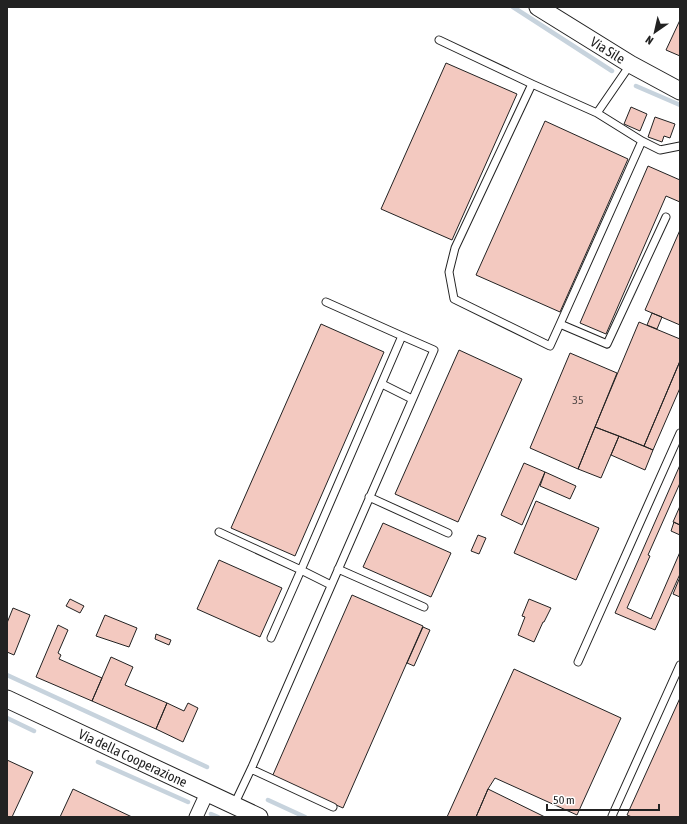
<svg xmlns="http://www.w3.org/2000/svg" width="687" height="824" viewBox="0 0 687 824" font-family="'Asap Condensed',sans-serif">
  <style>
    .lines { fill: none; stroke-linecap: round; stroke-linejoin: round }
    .stream { stroke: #c7d3dd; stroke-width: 4.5 }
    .building { fill: #f3c9c0; stroke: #222 }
    .service-casing { stroke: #222; stroke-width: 9 }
    .minor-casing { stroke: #222; stroke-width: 15 }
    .tertiary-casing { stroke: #222; stroke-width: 19 }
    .service { stroke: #fff; stroke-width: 7 }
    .minor { stroke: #fff; stroke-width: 13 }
    .tertiary { stroke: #fff; stroke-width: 17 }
    .labels { text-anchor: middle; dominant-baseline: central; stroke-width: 3; stroke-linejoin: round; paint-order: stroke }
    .number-label { font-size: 12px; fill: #564c4a }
    .street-label { font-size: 14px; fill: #222; stroke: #fff }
  </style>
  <rect width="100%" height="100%" fill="#fff"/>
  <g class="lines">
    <!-- stream -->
    <path class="stream" d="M513,7l99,64
      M636,86l44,19
      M7,675l200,92
      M7,718l27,13
      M98,762l90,40
      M268,800l37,17
      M211,814l7,3"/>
  </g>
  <!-- building -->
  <path class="building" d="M680,20v36l-14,-6z
    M446,63l71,31 -65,146 -71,-31z
    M631,107l16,7 -7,17 -16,-7z
    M655,117l20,7 -5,14 -6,-2 -2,6 -14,-5z
    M545,121l83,38 -68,153 -84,-37z
    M648,166l32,14v22l-14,-6 -60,138 -26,-11z
    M680,230v95l-35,-15z
    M652,313l10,4 -5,12 -10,-4z
    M639,322l41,17v22l-36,85 -49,-19z
    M321,324l63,28 -89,204 -64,-28z
    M459,350l63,29 -64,143 -63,-28z
    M570,353l47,20 -39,96 -48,-21z
    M680,361v27l-27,62 -9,-4z
    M595,427l24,9 -18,42 -23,-9z
    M619,436l34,14 -8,20 -34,-15z
    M524,463l21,9 -23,53 -21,-10z
    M680,465v18l-32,72 2,1 -23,52 24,11 29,-67v22l-25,56 -40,-17z
    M545,472l31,14 -6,13 -30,-13z
    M536,501l63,27 -23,52 -62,-27z
    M680,506v19l-7,-3z
    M674,522l6,3v10l-9,-4z
    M383,523l68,30 -20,44 -68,-30z
    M478,535l8,3 -7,16 -8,-3z
    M219,560l63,28 -22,49 -63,-28z
    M680,577v20l-7,-3z
    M352,595l71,31 -80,182 -71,-31z
    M70,599l14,7 -4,7 -14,-7z
    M529,599l22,9 -7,14h-1l-9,20 -16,-7 7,-18 -3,-1z
    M13,608l17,7 -16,40 -7,-3v-29z
    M105,615l32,13 -8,19 -33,-11z
    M58,625l10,5 -10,23 3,2 -2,4 43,19 -10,23 -56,-24z
    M423,627l7,3 -16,36 -7,-3z
    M156,634l15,6 -2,5 -14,-6z
    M111,657l22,10 -8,18 42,18 -11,26 -64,-28z
    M514,669l107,49 -44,97 -82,-37 -7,11 -12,28h-29z
    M680,698v119h-48l-5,-2z
    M167,703l17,8 4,-8 10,5 -15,34 -27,-13z
    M7,760l26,12 -21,45h-5z
    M73,789l59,28h-72z
    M488,789l57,28h-69z"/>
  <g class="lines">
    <defs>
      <path id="service" d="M439,40l93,44
        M630,65l-33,48 45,28 -82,183 47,20 59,-127
        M642,141l18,9 20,-4
        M326,302l76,34
        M560,324l-10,22 -96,-47 -5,-27 6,-24 77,-164 65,29
        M382,384l30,15
        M369,497l79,36
        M219,532l82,38 -30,68
        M338,569l86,38
        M578,662l102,-229
        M251,769l82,38
        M234,805l18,-38 182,-417 -32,-14 -101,234 30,15
        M613,817l-1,-1 68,-151"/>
      <path id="minor" d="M196,817l11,-24"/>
      <g id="tertiary">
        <path id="s1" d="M538,7l92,57 50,27"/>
        <path id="s2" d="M7,699l252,118"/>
      </g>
    </defs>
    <!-- service casing -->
    <use href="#service" class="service-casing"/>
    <!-- minor casing -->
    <use href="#minor" class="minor-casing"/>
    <!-- tertiary casing -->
    <use href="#tertiary" class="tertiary-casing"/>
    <!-- service -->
    <use href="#service" class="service"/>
    <!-- minor -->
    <use href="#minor" class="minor"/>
    <!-- tertiary -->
    <use href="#tertiary" class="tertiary"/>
  </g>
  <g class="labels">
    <!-- number labels -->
    <g class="number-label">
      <text x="578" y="400">35</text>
    </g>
    <!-- street labels -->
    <g class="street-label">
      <text stroke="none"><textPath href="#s1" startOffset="82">Via Sile</textPath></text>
      <text stroke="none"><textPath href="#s2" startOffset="139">Via della Cooperazione</textPath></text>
    </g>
  </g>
  <!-- border -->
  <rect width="687" height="824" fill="none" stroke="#222222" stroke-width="16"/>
  <!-- north arrow -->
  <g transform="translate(655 32) rotate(214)" stroke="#ffffff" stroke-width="3" paint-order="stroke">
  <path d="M0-3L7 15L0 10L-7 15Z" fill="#222222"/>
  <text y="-6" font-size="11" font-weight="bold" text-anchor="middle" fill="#222222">N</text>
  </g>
  <!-- scale -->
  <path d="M547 804v6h112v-6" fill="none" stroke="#222222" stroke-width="2"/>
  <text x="553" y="804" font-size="12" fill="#222222" stroke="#ffffff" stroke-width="3" paint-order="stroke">50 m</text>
</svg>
